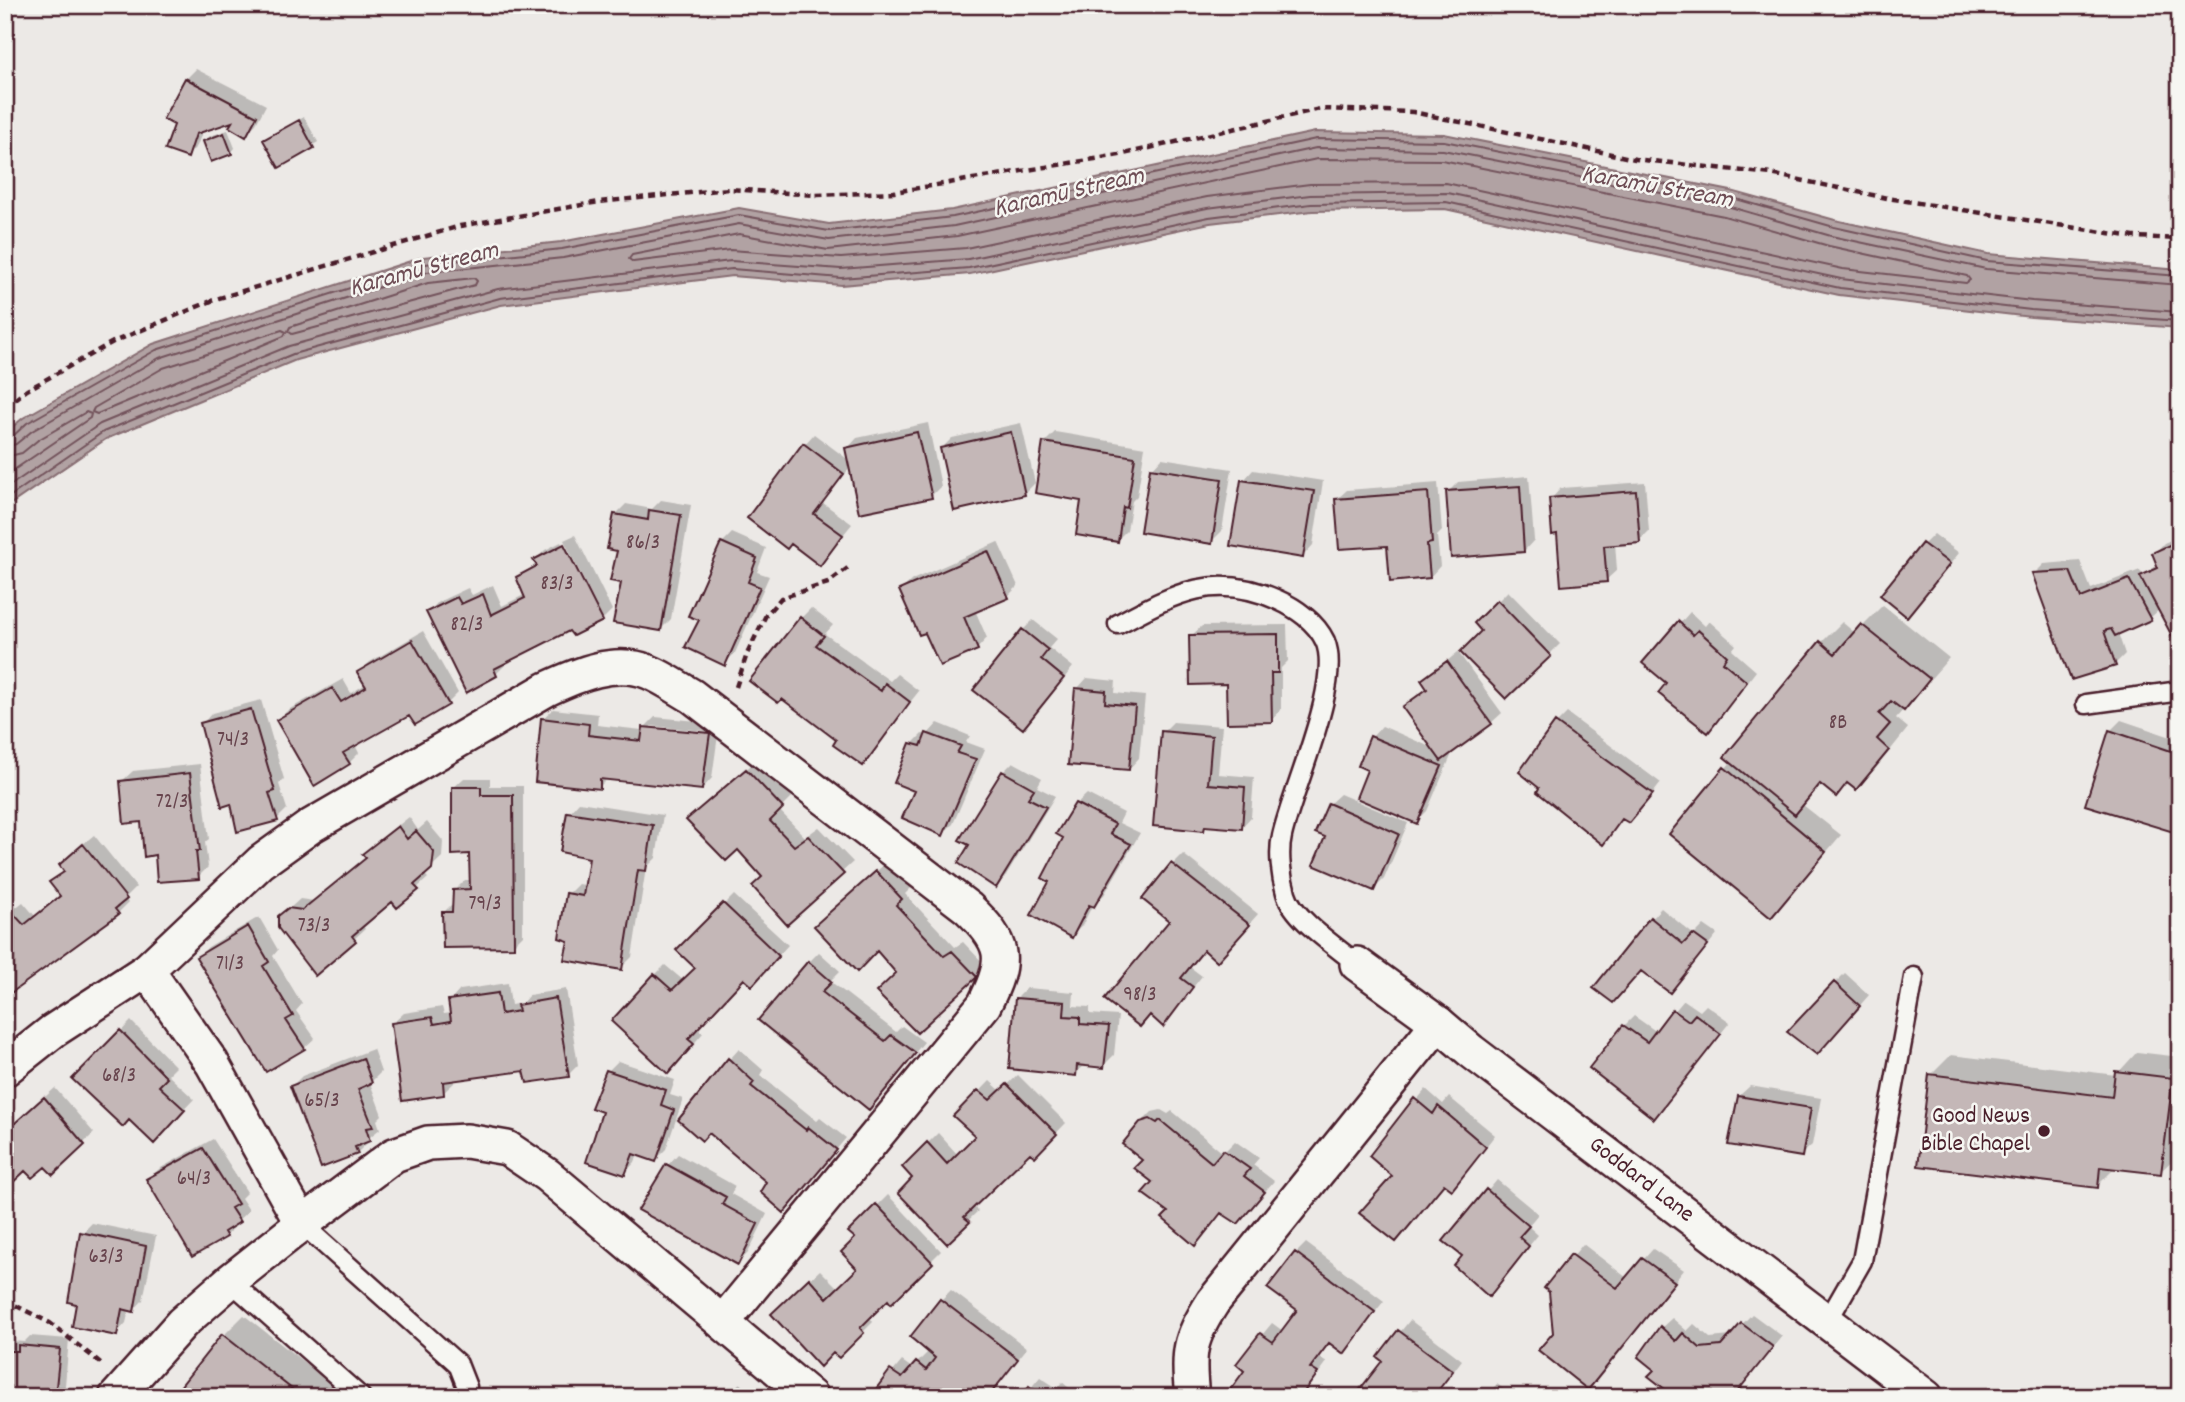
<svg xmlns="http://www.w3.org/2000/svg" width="2185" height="1402" viewBox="0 0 2185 1402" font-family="Dekko,sans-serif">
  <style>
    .water { fill: #b1a2a3; stroke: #886e73; stroke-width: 2 }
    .shadow { fill: #0003 }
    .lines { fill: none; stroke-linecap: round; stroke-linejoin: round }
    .shore { stroke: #73535b; stroke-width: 2 }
    .building { fill: #c4b7b7; stroke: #4a1f2b; stroke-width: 2 }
    .lane-casing { stroke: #4a1f2b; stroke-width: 23 }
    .street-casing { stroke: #4a1f2b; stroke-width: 38 }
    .path { stroke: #4a1f2b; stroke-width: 4.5; stroke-dasharray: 7 5; stroke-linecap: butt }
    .lane { stroke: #f6f6f2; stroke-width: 18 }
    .street { stroke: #f6f6f2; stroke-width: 33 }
    .poi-dot { fill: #4a1f2b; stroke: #f6f6f2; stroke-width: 2.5 }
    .labels { text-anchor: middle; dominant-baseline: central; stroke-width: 5; stroke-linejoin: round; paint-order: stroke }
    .number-label { font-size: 21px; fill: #68454e }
    .poi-label { font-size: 24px; fill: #4a1f2b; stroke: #f6f6f2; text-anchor: end }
    .street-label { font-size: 24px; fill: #4a1f2b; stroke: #f6f6f2 }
    .water-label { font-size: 26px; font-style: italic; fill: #6e4d55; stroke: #f6f6f2 }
  </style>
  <rect width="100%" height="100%" fill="#ece9e6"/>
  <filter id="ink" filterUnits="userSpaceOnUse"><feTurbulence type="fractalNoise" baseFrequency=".0143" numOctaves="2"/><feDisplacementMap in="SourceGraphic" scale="14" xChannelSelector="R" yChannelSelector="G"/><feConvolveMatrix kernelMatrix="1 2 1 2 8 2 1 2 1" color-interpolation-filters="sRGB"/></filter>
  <g filter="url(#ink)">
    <!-- water -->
    <path class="water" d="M1315,132l129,2 287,57 104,29 153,34 192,16v58l-149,-11 -192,-22 -394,-86 -133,2 -102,12 -240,51 -129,11 -109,-9 -231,29 -205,55 -190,79 -101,69v-75l18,-15 130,-74 270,-87 138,-15 178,-34 90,16 123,-14z"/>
    <!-- shadow -->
    <path class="shadow" d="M196,69l70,36 -10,19 -11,10 -10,-15 -32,11 -6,16 -10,10 -1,-77z
      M304,117l14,25 -39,24 -14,-26z
      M228,130l7,18 -4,5 -26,-12 5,-5z
      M928,423l13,63 -10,10 -80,-30 -28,37 29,21 -32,39 -16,-118 10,-11 36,27 -3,-12 10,-11z
      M1021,423l14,60 -11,11 -82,-46 10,-10z
      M1055,432l90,15 -8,49 -5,5 -5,29 -10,10 -34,-41 -38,-57z
      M1162,458l70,11 -10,62 -11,11 -59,-73z
      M1253,470l70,11 -10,64 -10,11 -60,-75z
      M1529,476l5,64 -10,11 -76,-59 10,-10z
      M1645,482l4,49 -10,10 -24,2 2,27 -11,10 -47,-48 -8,-33 10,-11z
      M1438,483l4,48 -5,5 3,30 -10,11 -94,-77 11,-10z
      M661,500l30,5 -20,114 -10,10 -42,-79 -4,-35 11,-11 26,5z
      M732,533l34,15 -9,24 12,4 -34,77 -11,11 -23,-45 21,-76z
      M1934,534l25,19 -42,52 7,-61z
      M575,535l37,75 -9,9 -39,-79z
      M2180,536v111l-20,-38 -10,9 -32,15 7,21 -10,10 -81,-90 10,-10 36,-3 11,28 49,-19 3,6 15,-12 -4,-10 10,-11z
      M561,542l38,77h4l-1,1 -33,9 -64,32 1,3 -10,10 -68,-61 10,-11 30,-14 4,7 21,-10 9,21 24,-12 -8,-16 19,-15 -2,-3 10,-10z
      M998,542l20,44 -10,10 -33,14 12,28 -10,11 -51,-18 -25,-41 11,-10z
      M1508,591l52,53 -54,53 -23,-66 -7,-8z
      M1883,605l66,53 -53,60 12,10 -32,40 -20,20 -8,-6 -12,13 -13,-11 -20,21 38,30 -70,81 -46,-147 7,-8 -5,-4 95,-115 20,-20 13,11z
      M811,608l22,17 -8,9 65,47 7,-7 22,17 -57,72 -23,-23 -38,-122z
      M1690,612l15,14 4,-5 27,24 -4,5 24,21 -38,49 -73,-57z
      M1033,620l24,19 -8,9 24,19 -40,50 -10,-87z
      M1287,625l1,36 -7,7v42l-10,11 -43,-39 -37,-46 11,-10z
      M423,631l35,62 -10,10 -32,20 -6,-10 -55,32 4,8 -10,10 -71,-43 10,-10 55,-31 8,14 15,-9 -7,-12 11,-10z
      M1458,652l44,61 -11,10 -44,31 4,2 -24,55 -11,11 -46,-53 2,-32 10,-11 53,23 -30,-42 23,-20 -5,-6z
      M1087,678l29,3 -1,12 30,3 -6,62 -10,11 -52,-80z
      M261,700l23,79 -5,5 8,25 -10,10 -45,-17 -30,-78 10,-11z
      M553,709l45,5 -1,11 45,5 13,-13 64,6 -1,9 -67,-6v3l67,6 -6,43 -10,11 -94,-11 -9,9 -57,-68z
      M1567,713l94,70 -22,28 -15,7 -21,24 -82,-70 36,-49z
      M2121,720l59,20v92l-70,-101z
      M1173,722l49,4 -4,48 36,3 -3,40 -10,11 -33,-3 -4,4 -41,-97z
      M938,723l32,13 -4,6 19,7 -32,75 -11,10 -26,-44 -4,-46 10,-10 5,1z
      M757,760l35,37 -13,13 26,27 14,-10 34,35 -66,60 -23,-46 -65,-66z
      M1013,762l29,16 -5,9 18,9 -49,80 -10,10 7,-114z
      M200,764l9,75 -4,3 3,25 -10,10 -41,-24 -35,-72 11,-10z
      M464,778h26v8h33v149l-10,10 -70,-32 11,-11 1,-12 10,-10h7l-1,-28 -18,-64z
      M1087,794l37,19 -5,10 21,10 -36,62 -11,9 -11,22 -11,10 -19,-54 24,-78z
      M1340,794l68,29 -24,56 -10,10 -46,-53 1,-32z
      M579,802l84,13 -7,43 -10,10 -14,89 -11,11 -51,-29 -2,-45 10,-10 8,1 5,-28 -22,-44z
      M409,817l9,13 9,-8 16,19 -1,16 -18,17 4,4 -11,10 -20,17 -4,-5 -31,25 3,4 -11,10 -74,-22 20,-18 14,2 53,-44 -2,-3 10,-10z
      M94,835l42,52 -11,11 3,5 -10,10 -113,70v-76l5,5 13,-10 12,14 26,-21 -9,-13 13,-12 6,-16z
      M1183,854l75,60 -31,35h-22l-15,18 12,9 -39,49 -12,-12 20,-92 1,-56z
      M887,862l24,26 -6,6 50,53 8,-5 23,24 -69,65 -19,-58 -21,-24 -51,-33z
      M734,895l54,50 -26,29 -18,3 -47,51 6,5 -25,29 -23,-87 10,-10 19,16 14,-13 -19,-18z
      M1661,908l33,27 10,-10 13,9 -37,46 -29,-61z
      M259,917l19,33 -5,6 29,48 -6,7 19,27 -11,10 -38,22 -68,-113 10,-10z
      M819,952l21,19 -10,10 66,51 6,-6 22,16 -55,66 -60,-146z
      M1845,973l24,22 -41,47 7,-59z
      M508,983l3,22 11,-2 7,-8 37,-6 12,76 -10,10 -43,-6 -72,10 1,4 -11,10 -50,-70 11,-10 38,-6 2,7 7,-1 -1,-12 10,-11z
      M1027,988l47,4 -1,14 17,1v7l28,2 -4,39 -11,11 -17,-2 -11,10 -58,-76z
      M1684,1000l16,11 6,-6 24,17 -76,95 -30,-91 10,-10 23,16z
      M131,1021l45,46 -8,8 26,24 -40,42 -25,-24 -54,-38z
      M373,1049l8,23 -11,11 12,32 -5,5 3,9 -14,11 1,3 -10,10 -65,-67 10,-10z
      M739,1049l24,21 -3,5 57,46 3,-3 26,20 -52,62 -84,-69 19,-71z
      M2137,1052l43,5v96l-20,19 -44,-5 -19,19 -166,-111 20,-20 165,20z
      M618,1061l57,19 -5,15 13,4 -17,50 -11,11 -17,-6 -3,8 -10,11 -20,-62 3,-40z
      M1018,1075l48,48 -31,32 -5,-5 -57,56 5,5 -31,30 -32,-63 -11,-11 34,-34 20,22 19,-19 -21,-20 34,-35 11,10z
      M1750,1086l71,12 -9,47 -11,10 -62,-59z
      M55,1088l39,45 -41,40 -8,-9 -20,4 -19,18 6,7 -7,7v-67z
      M1426,1089l17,15 6,-7 46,38 -33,42 -68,-1 -23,-21z
      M1161,1110l7,4 4,-3 51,42 12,-12 24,17 -6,7 21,16 -26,30h-26l-17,22 -35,-21 -25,-52 -4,-37 11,-11z
      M213,1139l34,53 -6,6 8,12 -14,13 2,2 -11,10 -33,20 -45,-75 11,-11z
      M678,1154l57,32 -4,8 36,20 -19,39 -10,10 -98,-54 28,-44z
      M1497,1180l41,34 -10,12 10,9 -49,60 -25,-39 -18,-15z
      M888,1195l53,56 -50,50 -2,-3 -20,18 4,6 -34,34 -55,-52 36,-34 19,19 21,-20 -3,-31 -6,-6z
      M92,1223l64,13 -13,64 -10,11 -4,-1 -3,13 -10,11 -38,-31 4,-70z
      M1306,1243l78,58 -41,51 -13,-10 -11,15 8,5 -26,35h-59l5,-26 -9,-7 34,-41 11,8 16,-21 -3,-57z
      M1583,1244l44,34 26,-29 31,21 -86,108 -43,-45 -4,-41 -5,-4z
      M951,1290l76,58 -30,38 -17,6 -3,5h-105l30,-36 10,7 17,-17 12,-51z
      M1752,1314l30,22 -49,61 -77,-27 5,-42 11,-10 15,13 7,-7 16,14 21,-2z
      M244,1315l104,82h-174l50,-62z
      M5,1318l7,1v22l12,1 6,-6 39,3 -5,58h-59z
      M1410,1320l52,40 -28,37h-77l27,-36 -4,-4z
      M1040,1377l17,11 5,-6 18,15h-57z
      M740,1383l12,14h-29z
      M1497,1384l17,13h-30z
      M1825,1391l7,6h-13z"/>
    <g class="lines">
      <!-- shore -->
      <path class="shore" d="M1317,159l125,1 282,56 105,30 138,30 3,4 -4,3 -123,-14 -397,-86 -136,1 -103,13 -241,51 -125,10 -111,-8 -97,12 -4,-3 3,-4 107,-21 89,16 129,-14z
        M474,278l3,3 -2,4 -183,49 -4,-3 2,-4 138,-44z
        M282,330l4,2 -2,4 -187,78 -5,-2 2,-4 69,-40z
        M5,438l7,-1 15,-14 129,-73 269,-86 137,-15 177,-34 90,16 124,-14 363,-78 128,2 285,56 105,30 153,34 193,15
        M5,447l11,-3 16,-13 127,-73 268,-86 136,-14 176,-34 90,16 125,-14 362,-78 127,2 284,56 104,30 155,33 194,16
        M5,457l17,-4 16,-13 48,-28 5,2 -1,4 -85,58
        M5,489l95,-65 189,-78 209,-57 233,-28 110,8 127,-10 239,-51 103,-13 138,-2 393,86 191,22 148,11
        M5,500l98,-68 190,-78 207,-56 232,-29 109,9 128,-10 240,-51 102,-13 135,-2 394,86 191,22 149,11"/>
    </g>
    <!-- building -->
    <path class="building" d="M185,78l72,38 -11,21 -17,-10 3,-5 -36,12 -8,24 -23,-8 9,-25 -11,-6z
      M299,120l15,28 -35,20 -16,-28z
      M224,133l8,21 -21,8 -8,-21z
      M917,432l15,66 -73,15 -14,-65z
      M1011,432l14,63 -71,16 -14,-63z
      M1043,442l92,15 -8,51 -4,-1 -5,35 -42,-7 5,-34 -46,-8z
      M803,443l41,31 -30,40 29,21 -23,31 -29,-22 -4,5 -40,-31z
      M1150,468l72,11 -10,65 -72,-12z
      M1241,480l73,11 -11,67 -73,-12z
      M1520,486l4,66 -73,6 -5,-67z
      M1636,491l4,52 -36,3 3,36 -46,4 -4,-52 -5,1 -3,-37z
      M1428,492l4,51 -5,1 3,34 -40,4 -3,-36 -48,3 -4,-50z
      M649,510l32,5 -20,116 -48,-8 8,-40 -11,-2 7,-30 -10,-2 7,-35 34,6z
      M2180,540v111l-40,-75 18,-8 -6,-15z
      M721,542l36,16 -9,24 12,5 -35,79 -40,-19 14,-27 -11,-4z
      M1922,543l28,21 -43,53 -27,-22z
      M564,544l39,77 -30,15 -4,-5 -75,38 3,7 -31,17 -40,-81 31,-15 4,7 22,-10 8,21 34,-17 -9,-21 21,-11 -4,-6z
      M988,551l21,47 -45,19 14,33 -38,16 -15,-33 -6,2 -20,-45z
      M2070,571l11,27 48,-19 22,41 -36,16 -4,-7 -7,2 12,35 -45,14 -39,-107z
      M1497,600l54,56 -45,43 -46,-47 21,-21 -7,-8z
      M800,617l24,19 -8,9 65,46 4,-8 25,19 -47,64 -30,-21 3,-5 -54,-41 -4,4 -29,-22z
      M1678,621l15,14 5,-5 29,26 -4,6 24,20 -39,51 -50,-40 8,-10 -24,-20z
      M1861,624l69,55 -26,32 -13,-10 -12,13 11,10 -13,15 12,11 -33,40 -9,-7 -11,14 -16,-13 -25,31 -71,-58 96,-116 15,13z
      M1022,629l26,21 -7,9 23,19 -41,51 -50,-39z
      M1278,634v39h-7l1,49 -45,1 -1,-39 -36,1 -1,-50z
      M412,640l37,65 -34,20 -6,-9 -66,37 7,11 -36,22 -38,-66 56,-32 9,14 25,-15 -9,-15z
      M1447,661l45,63 -51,37 -39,-54 25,-18 -6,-9z
      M1075,688l31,3 -1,12 30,3 -6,64 -61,-5z
      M251,709l24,82 -6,2 9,28 -41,11 -6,-28 -9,3 -22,-84z
      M541,718l48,6 -1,11 53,6 2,-14 67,6 -8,57 -102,-11v10l-65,-7z
      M1555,722l98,72 -24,29 -7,-4 -19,26 -66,-53 2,-4 -20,-16z
      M2109,730l71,24 -2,18 2,1v61l-95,-29z
      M1161,731l51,5 -4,48 37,3 -3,42 -37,-3 -1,5 -51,-5z
      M926,733l35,13 -4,7 19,6 -33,77 -41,-18 12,-27 -20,-8 16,-40 11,3z
      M1370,736l72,30 -25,58 -61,-26 11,-28 -9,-4z
      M1724,767l102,85 -55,66 -102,-84z
      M746,769l37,39 -13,13 24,25 14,-10 36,38 -57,51 -35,-39 10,-9 -24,-27 -12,11 -40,-41z
      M1002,771l32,18 -6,9 18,9 -50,81 -38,-25 11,-18 -10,-5z
      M190,773l10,78h-4l3,28 -42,3 -2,-27 -11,2 -3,-35 -17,2 -4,-43z
      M452,787h29v8h32l1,152 -71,1 -1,-36h10l1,-22 17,-1 -1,-35 -17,1z
      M1075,803l40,21 -5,10 21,10 -37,63 -5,-2 -17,33 -41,-23 18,-33 -7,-4 21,-40 -7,-4z
      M1328,803l71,31 -25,57 -61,-26 12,-28 -10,-4z
      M567,812l86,13 -7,46 -8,-1 -16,100 -58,-10 4,-19 -9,-3 7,-45 17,3 6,-38 -29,-6z
      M398,826l9,13 9,-8 18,21 -2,17 -18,16 5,5 -22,18 -5,-6 -40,34 4,5 -41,35 -37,-48v-12l10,-8 14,2 64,-52 -4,-4z
      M83,844l44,55 -12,10 4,5 -108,79 -6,-7v-70l6,-5 13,14 36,-29 -11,-14 15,-10 -5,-7z
      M1171,863l79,62 -33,37 -13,-12 -23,28 12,9 -30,40 -13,-12 -10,12 -36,-28 65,-78 -27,-22z
      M876,871l26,28 -6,6 48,51 8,-5 25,26 -60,56 -41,-41 20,-19 -19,-22 -20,21 -43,-46z
      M723,903l56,53 -27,30 -8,-7 -56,60 6,5 -26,30 -57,-53 43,-47 18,16 23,-22 -19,-18z
      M1650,917l33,27 10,-10 15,11 -38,48 -29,-22 -28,32 -20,-15z
      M248,926l21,36 -6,4 30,50 -7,4 19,29 -39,23 -70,-115z
      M808,961l24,21 -10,10 63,49 6,-6 25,18 -47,57 -111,-90z
      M1834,982l26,24 -43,49 -30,-23z
      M498,993l3,21 18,-3 -2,-6 39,-7 13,79 -42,6 -3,-12 -81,11 1,13 -42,6 -11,-78 41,-6 2,7 17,-3 -3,-21z
      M1015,998l50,4 -1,14 16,1v7l29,2 -5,42 -27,-3 -1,11 -67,-7z
      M1672,1009l17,12 6,-7 26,20 -67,85 -65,-51 34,-43 24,17z
      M120,1030l47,48 -8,8 26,24 -31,34 -25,-24 -6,7 -51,-48z
      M363,1058l9,25 -14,6 15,38 -7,1 4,13 -15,6 3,7 -37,14 -31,-82z
      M728,1058l26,24 -3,4 55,44 2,-3 29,23 -53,63 -24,-21 6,-10 -57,-49 -7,8 -24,-21z
      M606,1070l60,20 -5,15 13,5 -18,52 -23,-8 -8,21 -39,-13 16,-50 -11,-4z
      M2115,1071l58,7 -12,96 -61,-7 -2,21 -180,-22 11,-92 183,23z
      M1007,1084l50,50 -22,23 -5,-4 -66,64 6,5 -23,22 -49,-51 14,-15 -10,-11 25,-25 20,22 28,-28 -22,-20 25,-26 12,10z
      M1738,1096l73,12 -9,49 -74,-12z
      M44,1097l41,48 -32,30 -8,-8 -13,11 -7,-7 -20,19v-58z
      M1414,1098l19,16 5,-8 48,41 -34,43 -8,-6 -48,58 -37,-29 33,-37 -23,-20z
      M1150,1119l7,4 3,-3 52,43 11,-13 27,19 -6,7 21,16 -27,32 -17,-11 -26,33 -33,-28 6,-6 -26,-19 10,-11 -18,-14 8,-8 -20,-16 18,-22z
      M203,1148l35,56 -7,4 9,14 -16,10 3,5 -35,20 -46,-78z
      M666,1164l60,33 -4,7 36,20 -20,41 -100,-55z
      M1486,1189l43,37 -10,11 10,9 -40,51 -35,-31 8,-10 -19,-15z
      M876,1204l57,59 -42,41 -3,-4 -28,28 4,5 -25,25 -6,-5 -13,14 -49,-53 38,-36 18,20 30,-29 -16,-17 14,-14 -7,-6z
      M80,1232l66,14 -12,66 -12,-3 -5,27 -45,-9 4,-23 -8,-2z
      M1295,1252l80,60 -31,42 -15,-11 -19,25 8,5 -18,24h-61l-9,-7 14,-19 -8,-7 24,-31 13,9 24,-32 -30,-22z
      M1571,1254l46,34 25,-30 33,24 -87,108 -50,-40 15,-17 -4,-41 -5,-4z
      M940,1299l78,60 -30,38 -9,-4 -3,4h-106l20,-27 12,8 14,-16 10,8 9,-12 -25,-21z
      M1741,1323l32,24 -40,50h-72l5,-7 -18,-14 6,-6 -16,-13 22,-31 16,15 7,-8 17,15 21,-2z
      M1398,1330l55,41 -20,26h-79l28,-36 -5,-4z
      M222,1334l80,63h-130z
      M18,1345l42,4 -5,48h-50v-46h13z
      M1029,1386l15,11h-23z"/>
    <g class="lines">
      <defs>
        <path id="lane" d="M1118,624c56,-30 96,-53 160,-24 18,8 38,22 47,41 18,41 -33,149 -43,195 -4,17 -1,40 4,57 7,26 51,54 71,71
          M2086,704l94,-13
          M302,1224l156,140 9,23 -2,10
          M230,1281l131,116
          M1827,1322l35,-61 52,-284"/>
        <g id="street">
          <path id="s1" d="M1357,964l81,59 33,28 455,346"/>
          <path d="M147,970l65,93 90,161"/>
          <path d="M5,1069l48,-38 94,-61 114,-108 50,-36 236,-137c30,-14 68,-31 102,-17 15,6 29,16 43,24l276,212c37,35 40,51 16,97l-261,317"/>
          <path d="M116,1397l66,-74 48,-42 72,-57 92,-69 34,-12 39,-2 40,7 40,27 264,222"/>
          <path d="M1192,1397c-5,-44 -3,-58 21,-95l225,-279"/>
        </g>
      </defs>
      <!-- lane casing -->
      <use href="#lane" class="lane-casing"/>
      <!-- street casing -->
      <use href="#street" class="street-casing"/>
      <!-- path -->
      <path class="path" d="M5,407l22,-17 86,-48 103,-43 244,-73 139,-24 130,-13 87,6 78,-3 225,-37 201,-46 93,3 222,47 136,15 116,24 247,39 46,2
        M736,687l11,-33 19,-39 15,-17 47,-15 21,-16
        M5,1300l45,23 52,41"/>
      <!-- lane -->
      <use href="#lane" class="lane"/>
      <!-- street -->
      <use href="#street" class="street"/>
    </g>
  </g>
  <!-- markers -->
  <circle class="poi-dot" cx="2044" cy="1131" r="7"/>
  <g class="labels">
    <!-- number labels -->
    <g class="number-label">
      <text x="643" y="544">86/3</text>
      <text x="557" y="585">83/3</text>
      <text x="467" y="626">82/3</text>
      <text x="1838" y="724">8B</text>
      <text x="233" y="741">74/3</text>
      <text x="172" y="803">72/3</text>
      <text x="485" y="905">79/3</text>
      <text x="314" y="927">73/3</text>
      <text x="230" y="965">71/3</text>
      <text x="1140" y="996">98/3</text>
      <text x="119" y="1077">68/3</text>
      <text x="322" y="1102">65/3</text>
      <text x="194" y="1180">64/3</text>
      <text x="106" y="1258">63/3</text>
    </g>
    <!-- poi labels -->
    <g class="poi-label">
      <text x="2030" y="1117">Good News<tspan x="2030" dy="28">Bible Chapel</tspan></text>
    </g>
    <!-- street labels -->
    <g class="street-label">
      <text stroke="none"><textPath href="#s1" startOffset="357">Goddard Lane</textPath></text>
    </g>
    <!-- water labels -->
    <g class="water-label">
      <text transform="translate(1657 188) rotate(10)">Karamū Stream</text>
      <text transform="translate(1069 193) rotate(-13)">Karamū Stream</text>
      <text transform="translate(424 270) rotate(-15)">Karamū Stream</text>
    </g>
  </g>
  <!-- margin -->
  <rect width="2185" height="1402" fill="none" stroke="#f6f6f2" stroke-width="28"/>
  <rect x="14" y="14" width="2157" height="1374" fill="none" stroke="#4a1f2b" stroke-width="2.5" filter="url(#ink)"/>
</svg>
